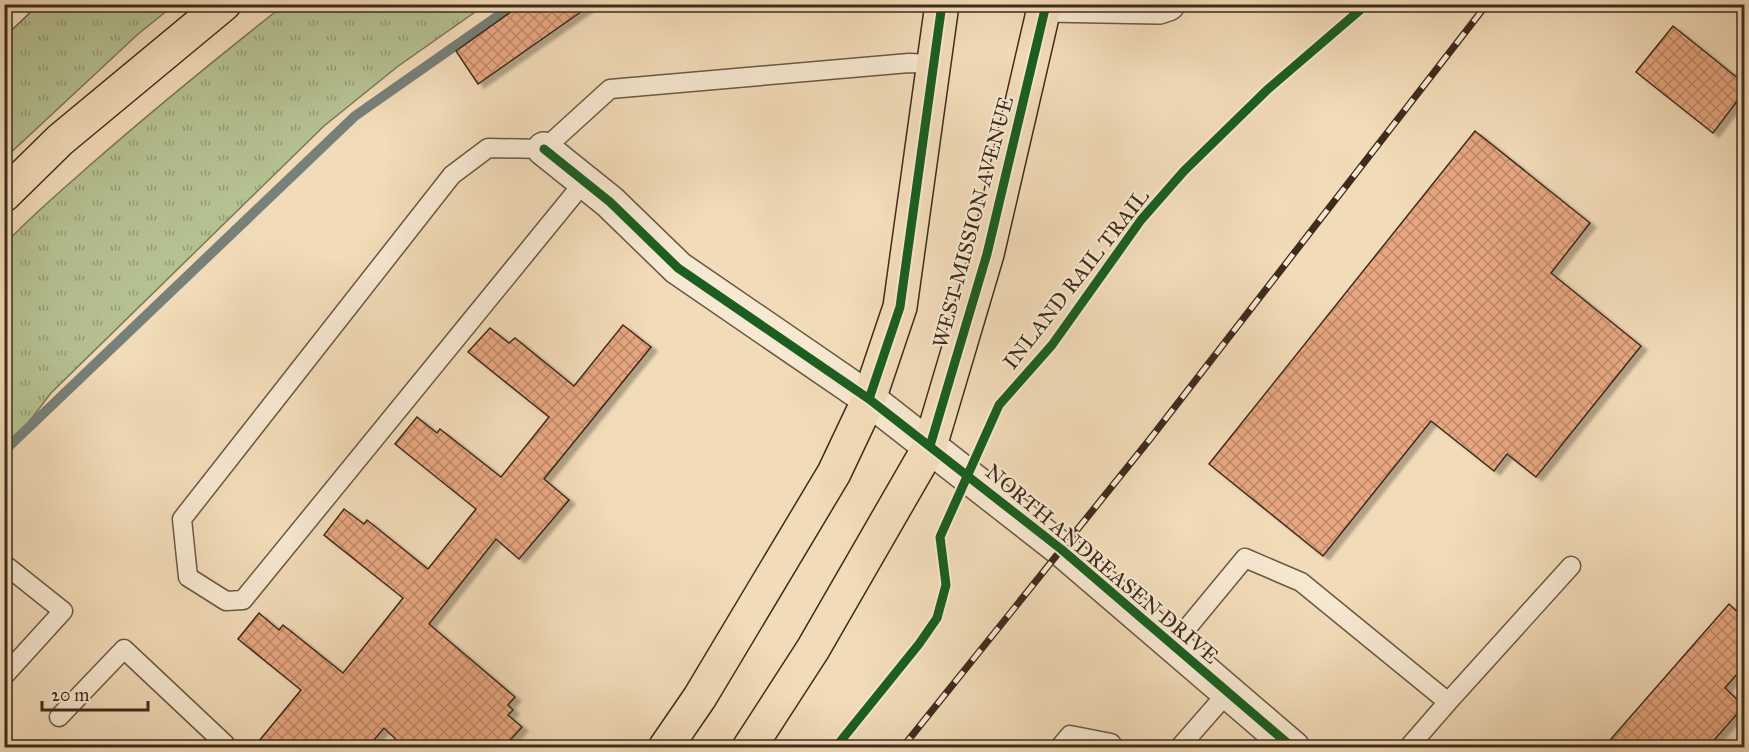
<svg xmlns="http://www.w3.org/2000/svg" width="1749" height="752" viewBox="0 0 1749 752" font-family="'IM FELL Great Primer',serif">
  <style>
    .grass { fill: url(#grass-tufts); stroke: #7a7657; stroke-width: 1.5 }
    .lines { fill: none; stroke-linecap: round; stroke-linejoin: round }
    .stream { stroke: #78807a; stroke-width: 10 }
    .building { fill: url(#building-cross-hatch); stroke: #3d2c1c; stroke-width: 1.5; filter: url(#shadow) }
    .service-casing { stroke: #6a5843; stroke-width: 21 }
    .tertiary-casing { stroke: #6a5843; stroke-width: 36 }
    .primary-casing { stroke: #3d2c1c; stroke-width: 36 }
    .motorway-casing { stroke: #3d2c1c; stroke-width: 36 }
    .service { stroke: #f7e8d1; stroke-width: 18 }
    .tertiary { stroke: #f7e8d1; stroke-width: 33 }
    .primary { stroke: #f2dbb8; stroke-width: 33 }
    .motorway { stroke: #f2dbb8; stroke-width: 33 }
    .rail-casing { stroke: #3d2c1c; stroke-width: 7 }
    .rail { stroke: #f7e8d1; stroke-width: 4.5; stroke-dasharray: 14; stroke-linecap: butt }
    .cycleway-casing { stroke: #f7e8d1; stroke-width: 13 }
    .cycleway { stroke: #1b5e20; stroke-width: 9 }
    .labels { text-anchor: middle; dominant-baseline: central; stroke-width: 4.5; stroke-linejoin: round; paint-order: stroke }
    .street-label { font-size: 21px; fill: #3d2c1c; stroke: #f7e8d1 }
  </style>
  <defs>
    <pattern id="grass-tufts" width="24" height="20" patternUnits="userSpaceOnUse" patternTransform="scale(1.5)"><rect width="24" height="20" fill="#b6c192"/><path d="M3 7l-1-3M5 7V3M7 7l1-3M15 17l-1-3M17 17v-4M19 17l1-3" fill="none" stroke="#959d76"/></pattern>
    <pattern id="building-cross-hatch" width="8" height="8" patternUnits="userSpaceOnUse" patternTransform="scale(1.5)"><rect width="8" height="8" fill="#e8a781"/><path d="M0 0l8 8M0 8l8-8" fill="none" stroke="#bd8869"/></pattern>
    <filter id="shadow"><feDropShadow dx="6" dy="4" stdDeviation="1.5" flood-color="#0004"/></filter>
  </defs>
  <rect width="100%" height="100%" fill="#f2dbb8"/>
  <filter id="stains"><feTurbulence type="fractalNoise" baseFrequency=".00333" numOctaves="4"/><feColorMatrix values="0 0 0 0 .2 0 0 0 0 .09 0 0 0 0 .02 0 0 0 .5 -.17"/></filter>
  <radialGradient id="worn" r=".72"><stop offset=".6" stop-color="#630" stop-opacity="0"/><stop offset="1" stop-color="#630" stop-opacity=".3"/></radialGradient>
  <!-- grass -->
  <path class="grass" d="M5,5h169l-37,30 -132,123z
    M284,5h201l-88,62 -73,59 -273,267 -46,60v-209c26,-28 55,-52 84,-78 64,-56 129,-109 195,-161z"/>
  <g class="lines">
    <!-- stream -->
    <path class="stream" d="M4,451l351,-335 160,-112
      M1740,748l4,-6"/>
  </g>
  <!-- building -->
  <path class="building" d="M522,4h70l-114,80 -22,-33z
    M1673,26l71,57v9l-31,41 -77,-61z
    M1475,131l115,92 -39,50 90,73 -105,131 -29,-23 -13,17 -63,-50 -108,135 -114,-92z
    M623,325l28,22 -107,132 25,21 -50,59 -23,-20 -67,85 86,73 -7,8 5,5 -5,5 14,12 -18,20h-100l-20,-19 -16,19h-114l47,-57 -63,-51 21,-26 20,17 4,-5 60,48 60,-75 -79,-63 20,-26 20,15 3,-4 61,49 48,-60 -81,-65 22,-27 20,16 3,-4 61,48 48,-60 -81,-65 22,-24 19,15 6,-5 59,48z
    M1729,604l15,14v48l-19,22 19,18 -36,41h-104z"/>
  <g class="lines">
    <defs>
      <path id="service" d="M4,24l21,-20
        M584,182l-341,418 -17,1 -38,-24 -6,-58 270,-344 36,-27 56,1 66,-60 299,-26 25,1
        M4,564l59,47 -59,65
        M1173,645l72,-87 56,24 147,120 -40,46
        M1448,702l123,-136
        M59,717l65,-68 101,95 -3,4
        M1059,748l11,-13 41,8 3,5
        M1179,748l49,-56"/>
      <path id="tertiary" d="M1046,5l113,2 9,-3
        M544,149l66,53 68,66 191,131 192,150 232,199"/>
      <path id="primary" d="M665,748l35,-51 134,-224 35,-74 31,-92 42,-303
        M749,748l64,-99 117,-203 57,-192 58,-250"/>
      <path id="motorway" d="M4,195l56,-55 164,-136"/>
    </defs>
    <!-- service casing -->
    <use href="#service" class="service-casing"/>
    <!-- tertiary casing -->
    <use href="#tertiary" class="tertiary-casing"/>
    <!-- primary casing -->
    <use href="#primary" class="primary-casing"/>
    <!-- motorway casing -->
    <use href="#motorway" class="motorway-casing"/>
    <!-- service -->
    <use href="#service" class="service"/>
    <!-- tertiary -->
    <use href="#tertiary" class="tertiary"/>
    <!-- primary -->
    <use href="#primary" class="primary"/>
    <!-- motorway -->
    <use href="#motorway" class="motorway"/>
    <defs>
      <path id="rail" d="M902,748l248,-309 337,-435"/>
    </defs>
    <!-- rail casing -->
    <use href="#rail" class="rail-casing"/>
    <!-- rail -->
    <use href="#rail" class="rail"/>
    <defs>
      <path id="cycleway" d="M544,149l66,53 68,66 191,131 192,150 232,199
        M869,399l31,-92 42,-303
        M930,446l57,-192 59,-249
        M835,748l84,-104 18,-26 9,-33 -6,-48 59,-132 53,-60 89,-125 43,-49 83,-81 100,-86"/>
    </defs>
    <!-- cycleway casing -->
    <use href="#cycleway" class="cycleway-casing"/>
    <!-- cycleway -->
    <use href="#cycleway" class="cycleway"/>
  </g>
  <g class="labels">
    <!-- street labels -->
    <g class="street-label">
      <text transform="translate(973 222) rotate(-75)">WEST MISSION AVENUE</text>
      <text transform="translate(1076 279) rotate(-52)">INLAND RAIL TRAIL</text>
      <text transform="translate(1102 564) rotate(40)">NORTH ANDREASEN DRIVE</text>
    </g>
  </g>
  <!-- margin -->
  <rect width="1749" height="752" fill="none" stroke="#f2dbb8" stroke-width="24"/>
  <rect x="6" y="6" width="1737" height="740" fill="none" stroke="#3d2c1c" stroke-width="3"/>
  <rect x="12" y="12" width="1725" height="728" fill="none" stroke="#3d2c1c" stroke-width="1.5"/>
  <!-- scale -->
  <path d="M42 701v9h106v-9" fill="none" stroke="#3d2c1c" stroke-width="3"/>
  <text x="51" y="701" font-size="18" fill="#3d2c1c" stroke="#f7e8d1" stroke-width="4.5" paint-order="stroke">20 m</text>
  <rect width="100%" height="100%" filter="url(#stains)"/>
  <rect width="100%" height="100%" fill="url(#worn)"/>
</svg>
